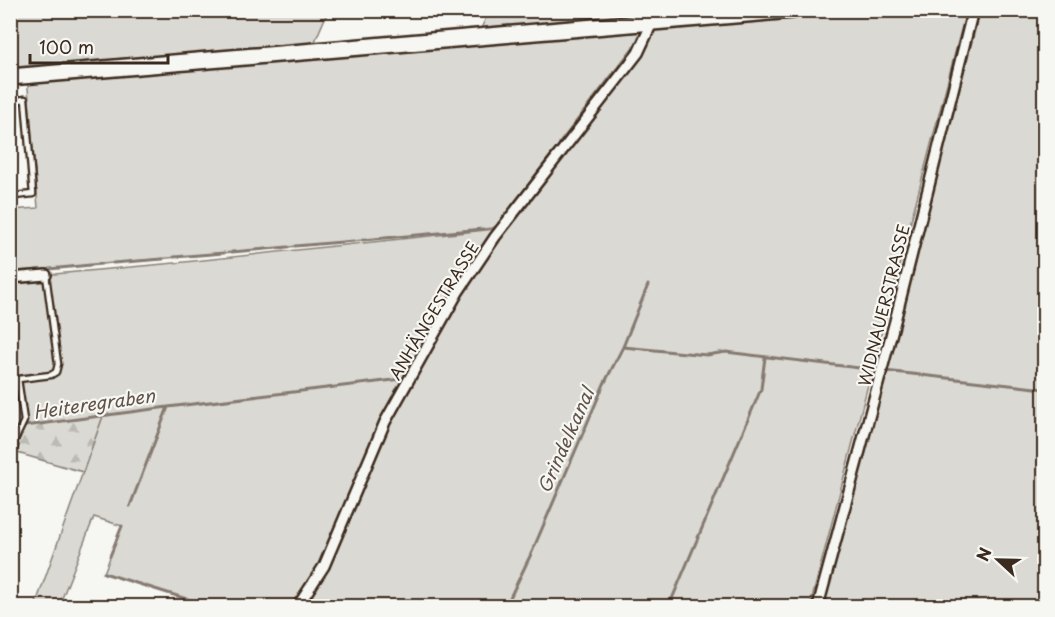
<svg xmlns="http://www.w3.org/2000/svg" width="1055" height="617" viewBox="0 0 1055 617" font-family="'Playpen Sans',sans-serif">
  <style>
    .green { fill: #dad9d3; stroke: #8a8278; stroke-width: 1.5 }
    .forest { fill: url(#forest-firs); stroke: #8a8278; stroke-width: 1.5 }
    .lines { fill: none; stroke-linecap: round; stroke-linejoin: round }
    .stream { stroke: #857a71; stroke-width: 3 }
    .service-casing { stroke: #3b2a1e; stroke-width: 9 }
    .minor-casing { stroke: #3b2a1e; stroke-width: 14 }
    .primary-casing { stroke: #3b2a1e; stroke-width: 20 }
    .service { stroke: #f6f6f2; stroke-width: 4.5 }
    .minor { stroke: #f6f6f2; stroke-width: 9 }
    .primary { stroke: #f6f6f2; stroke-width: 15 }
    .labels { text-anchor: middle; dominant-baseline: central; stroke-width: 4.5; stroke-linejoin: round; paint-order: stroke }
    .street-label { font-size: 16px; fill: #3b2a1e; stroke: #f6f6f2 }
    .water-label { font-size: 18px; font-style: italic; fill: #605248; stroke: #f6f6f2 }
  </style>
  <defs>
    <pattern id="forest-firs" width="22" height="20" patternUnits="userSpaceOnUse" patternTransform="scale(1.5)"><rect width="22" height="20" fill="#dad9d3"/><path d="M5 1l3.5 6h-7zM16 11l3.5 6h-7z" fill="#bcbab5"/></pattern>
  </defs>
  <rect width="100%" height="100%" fill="#f6f6f2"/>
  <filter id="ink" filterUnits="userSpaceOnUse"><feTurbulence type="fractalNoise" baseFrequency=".0167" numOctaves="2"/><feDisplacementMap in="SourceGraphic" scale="12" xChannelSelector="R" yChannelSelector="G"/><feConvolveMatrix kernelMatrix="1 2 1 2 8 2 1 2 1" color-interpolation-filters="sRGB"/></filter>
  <g filter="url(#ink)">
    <!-- green -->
    <path class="green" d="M11,11h317l-15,35 -302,30z
      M489,11h249l-258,20z
      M889,11h77l-156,595h-601l-105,-33 18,-47 -28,-9 -35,89h-24l68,-190 -89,11 -3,7v-156l164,-15 330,-35 85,-112 -5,-5 -88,115 -3,2 -479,44 -4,-62 27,-2 -11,-132 170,-7 434,-39z
      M980,11h64v595h-221z"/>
    <!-- forest -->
    <path class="forest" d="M103,416l-20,56 -69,-20c-5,-8 -5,-16 0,-25z"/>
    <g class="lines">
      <!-- stream -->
      <path class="stream" d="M560,143l77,-100
        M494,228l3,-2 56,-73
        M363,240l120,-11
        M295,246l59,-5
        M232,252l56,-5
        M174,257l50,-4
        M113,263l50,-4
        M49,269l52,-5
        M12,272l28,-2
        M623,347l84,8 19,-3 150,18
        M885,371l159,18
        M168,407l234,-28
        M25,426l143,-19 -38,99
        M10,428l11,-1
        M110,556l12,-30
        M104,573l105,33
        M506,606l26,-54 72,-168 19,-37 25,-62
        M669,606l92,-217 4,-32"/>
      <defs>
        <path id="service" d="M10,101l15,-2 8,95 -19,2
          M10,380l41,-5 5,-3 2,-8 -12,-89
          M10,442l5,4 -5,20
          M13,444l11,-23 -6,-42"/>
        <path id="minor" d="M10,278l36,-3
          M298,606l26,-40 61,-144 73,-130 37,-55 143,-184 14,-30
          M818,606l77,-285 78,-311"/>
        <path id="primary" d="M10,77l783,-67"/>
      </defs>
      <!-- service casing -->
      <use href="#service" class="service-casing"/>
      <!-- minor casing -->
      <use href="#minor" class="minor-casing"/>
      <!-- primary casing -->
      <use href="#primary" class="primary-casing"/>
      <!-- service -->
      <use href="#service" class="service"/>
      <!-- minor -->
      <use href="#minor" class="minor"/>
      <!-- primary -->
      <use href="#primary" class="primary"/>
    </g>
  </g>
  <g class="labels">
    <!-- street labels -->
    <g class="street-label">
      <text transform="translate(883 305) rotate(-76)">WIDNAUERSTRASSE</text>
      <text transform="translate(433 310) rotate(-59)">ANHÄNGESTRASSE</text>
    </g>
    <!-- water labels -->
    <g class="water-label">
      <text transform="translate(94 403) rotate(-8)">Heiteregraben</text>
      <text transform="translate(565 440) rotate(-66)">Grindelkanal</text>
    </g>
  </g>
  <!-- margin -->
  <rect width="1055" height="617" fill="none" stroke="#f6f6f2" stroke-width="36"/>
  <rect x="18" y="18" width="1019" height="581" fill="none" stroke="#3b2a1e" stroke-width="2" filter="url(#ink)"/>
  <!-- north arrow -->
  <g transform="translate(998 560) rotate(292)" stroke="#f6f6f2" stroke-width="4.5" paint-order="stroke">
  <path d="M0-4.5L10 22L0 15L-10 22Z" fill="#3b2a1e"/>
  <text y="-9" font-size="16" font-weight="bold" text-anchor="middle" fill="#3b2a1e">N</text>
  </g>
  <!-- scale -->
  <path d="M30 54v9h138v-9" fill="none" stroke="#3b2a1e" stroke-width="3"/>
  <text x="39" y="54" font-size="18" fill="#3b2a1e" stroke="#f6f6f2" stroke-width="4.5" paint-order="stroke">100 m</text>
</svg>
